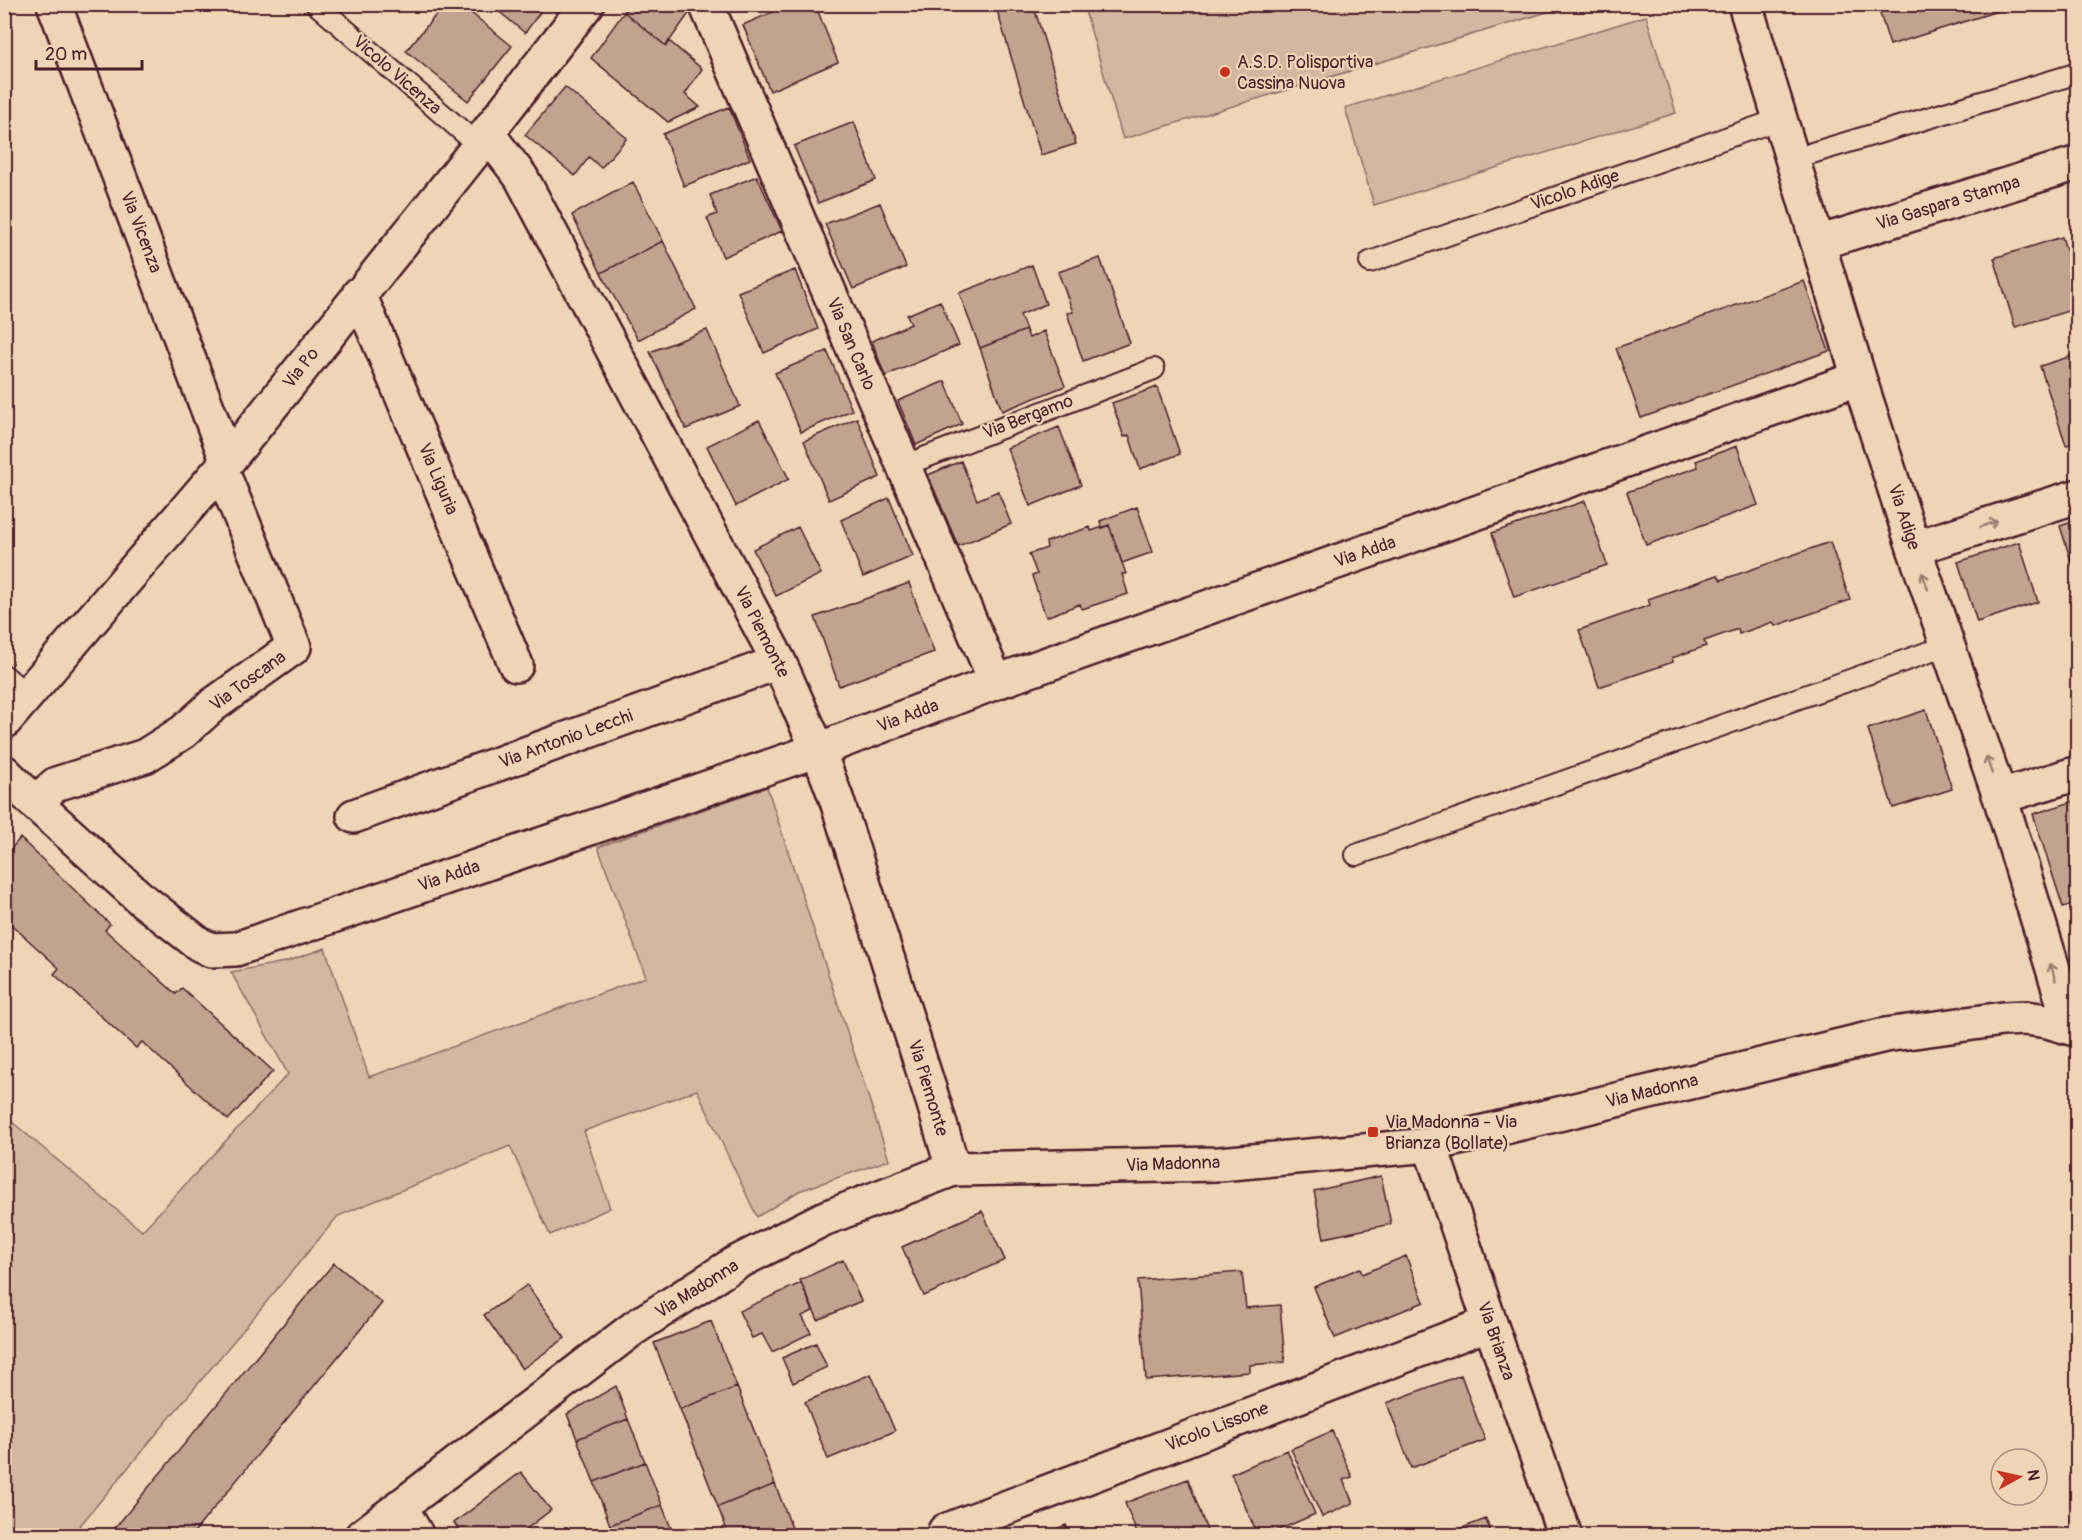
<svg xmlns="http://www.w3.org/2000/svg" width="2082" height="1540" viewBox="0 0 2082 1540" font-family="Pangolin,sans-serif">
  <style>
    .green { fill: #d4b7a0; stroke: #8f6b66; stroke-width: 1.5 }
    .building { fill: #c1a38f; stroke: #4a1f2b; stroke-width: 1.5 }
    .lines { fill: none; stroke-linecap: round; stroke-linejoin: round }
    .service-casing { stroke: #4a1f2b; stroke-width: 24 }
    .minor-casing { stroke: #4a1f2b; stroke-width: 38 }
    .service { stroke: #efd5b6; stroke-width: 20 }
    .minor { stroke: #efd5b6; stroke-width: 33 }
    .oneway { stroke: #9c7a70 }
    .poi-dot { fill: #c8321e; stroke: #efd5b6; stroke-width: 2 }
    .labels { text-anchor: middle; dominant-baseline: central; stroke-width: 4.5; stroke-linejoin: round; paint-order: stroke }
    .poi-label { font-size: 18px; fill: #4a1f2b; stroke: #efd5b6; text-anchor: start }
    .street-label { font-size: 18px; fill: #4a1f2b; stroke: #efd5b6 }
  </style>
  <rect width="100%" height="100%" fill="#efd5b6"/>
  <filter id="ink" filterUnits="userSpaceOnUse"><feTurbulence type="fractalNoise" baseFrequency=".0167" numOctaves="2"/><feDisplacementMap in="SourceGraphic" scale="12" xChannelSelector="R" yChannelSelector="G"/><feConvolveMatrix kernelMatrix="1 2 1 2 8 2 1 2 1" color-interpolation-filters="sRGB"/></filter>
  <g filter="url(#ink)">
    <!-- green -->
    <path class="green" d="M1083,4h488v1l-448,134z
      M1646,16l30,97 -302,92 -29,-97z
      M767,787l122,373 -90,31 -42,26 -60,-127 -113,41 26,77 -60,27 -40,-89 -172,70 -266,319h-67v-419l137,115 146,-157 -57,-102 54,-10 40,-14 44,129 277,-100 -48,-130z"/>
    <!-- building -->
    <path class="building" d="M445,4h15l52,42 -44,55 -62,-50z
      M490,4h56l-21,29z
      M631,4h56l3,8 -24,34 -42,-34z
      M791,4h24l23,58 -68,29 -27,-66z
      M995,4h38l43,140 -35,11z
      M1877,4h143l-130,41z
      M624,12l42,34 3,-5 33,28 -17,25 15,13 -32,15 -77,-64z
      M565,87l62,51 -26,30 -12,-11 -14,19 -50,-41z
      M729,107l21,52 -66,27 -21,-52z
      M854,122l22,58 -58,23 -24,-57z
      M757,176l25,55 -59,26 -16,-39 10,-4 -7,-19z
      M633,182l30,59 -62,32 -29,-58z
      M880,203l26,64 -53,22 -28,-65z
      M2062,237l16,50v21l-63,19 -21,-69z
      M663,241l33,68 -58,31 -37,-67z
      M1100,258l30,85 -47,18 -16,-48 6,-1 -15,-40z
      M1032,265l14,39 -26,11 6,15 -46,18 -21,-55z
      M795,270l23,59 -54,24 -26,-61z
      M1804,281l25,70 -188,67 -25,-70z
      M940,301l19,44 -74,31 -13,-35 39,-17 -4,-9z
      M707,330l33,76 -54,23 -36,-77z
      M1026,330l3,8 15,-7 21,55 -63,25 -22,-63z
      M827,351l25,59 -51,22 -26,-59z
      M2078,354v88l-12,3 -26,-79z
      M945,381l17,43 -46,21 -18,-44z
      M1157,387l23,67 -40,15 -11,-34 -5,2 -12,-34z
      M857,418l23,59 -51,23 -25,-59z
      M759,420l30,59 -53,27 -29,-60z
      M1059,427l22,58 -51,21 -23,-58z
      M1737,446l21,59 -112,40 -19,-53 71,-25 -2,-6z
      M961,461l16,39 21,-9 13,33 -53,22 -30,-71z
      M889,498l24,58 -50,21 -22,-57z
      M1585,501l22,64 -93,32 -22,-64z
      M1137,507l16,45 -31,11 -13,-38 -7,3 -2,-7z
      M2078,520v63l-18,-57z
      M1109,525l17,49h-4l6,20 -46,15 -2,-5 -34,13 -14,-41 5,-2 -8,-20 18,-6 -1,-6 44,-15 1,4z
      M798,527l23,47 -45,22 -23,-47z
      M1830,542l20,58 -75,26 -2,-4 -34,12 -1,-5 -34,12 2,5 -34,12 1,4 -74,25 -20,-57 71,-25 -2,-6 70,-24 3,5z
      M2019,542l19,60 -61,20 -19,-60z
      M909,583l25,69 -95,34 -24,-69z
      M1926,710l26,79 -59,19 -25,-79z
      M2078,800v103l-15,4 -30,-93z
      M20,838l90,86 -5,6 71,64 6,-6 91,83 -45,49 -86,-78 -6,6 -82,-74 5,-6 -55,-50v-65l2,2z
      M1381,1176l10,48 -67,14 -10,-47z
      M982,1211l23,49 -81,36 -22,-49z
      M1406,1256l18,46 -89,36 -21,-51 46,-19 2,6z
      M843,1260l18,41 -43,19 -18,-40z
      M334,1263l48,40 -191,233h-80l-1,-2z
      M1242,1272l4,36 34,-3 5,57 -35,3v7l-104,8 -8,-100z
      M801,1283l12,28 -11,5 9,17 -39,19 -10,-18 -10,4 -13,-27z
      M527,1285l38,53 -43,31 -38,-54z
      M711,1321l26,66 -57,22 -26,-66z
      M816,1343l11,24 -34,16 -11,-25z
      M871,1374l24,57 -67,28 -23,-57z
      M1461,1375l24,65 -74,28 -24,-65z
      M616,1386l12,33 -51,20 -10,-25z
      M737,1387l38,97 -57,23 -38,-98z
      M628,1419l17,43 -51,20 -17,-43z
      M1332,1431l20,46 -9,3 10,23 -31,14 -31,-68z
      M1287,1450l28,64 -50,22h-7l-27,-62z
      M645,1462l17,43 -52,20 -16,-43z
      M521,1472l30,38 -34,26h-53l-10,-13z
      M1188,1479l21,57h-71l-13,-33z
      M775,1484l20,52h-66l-11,-29z
      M662,1505l9,23 -21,8h-36l-4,-11z
      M1486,1519l6,17h-51z
      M1066,1525l4,11h-31z"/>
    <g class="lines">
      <defs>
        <path id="service" d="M316,4l163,142
          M1812,153l266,-80
          M1370,262l410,-143
          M903,466l251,-97
          M4,675l23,20
          M1356,855l573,-203"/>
        <path id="minor" d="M54,4l173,456
          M706,4l290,678
          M1745,4l114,374 55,170 86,249 71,230
          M487,133l34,44 258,485 39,88 18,48 98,306 19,65
          M1818,243l260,-80
          M359,294l157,371
          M1914,548l164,-52
          M4,722l217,-253 258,-323 8,-13 100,-129
          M4,772l31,31 105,95 59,46 12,6 25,-1 582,-199 178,-68 863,-304
          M2000,797l78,-24
          M35,803l21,-19 89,-28 38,-24 30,-27 81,-58 -73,-178
          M354,816l425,-154
          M1430,1145l60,178 75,213
          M400,1506l17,30
          M945,1531l545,-208
          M362,1536l272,-208 100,-64 89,-45 130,-50 266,-5 211,-19 455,-110 118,-16 23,-1 21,3 31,9"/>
      </defs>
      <!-- service casing -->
      <use href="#service" class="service-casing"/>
      <!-- minor casing -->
      <use href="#minor" class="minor-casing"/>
      <!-- service -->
      <use href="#service" class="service"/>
      <!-- minor -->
      <use href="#minor" class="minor"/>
    </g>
    <!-- one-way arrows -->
    <defs><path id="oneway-shaft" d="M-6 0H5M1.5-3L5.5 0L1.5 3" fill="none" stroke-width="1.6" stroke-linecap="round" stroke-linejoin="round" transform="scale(1.5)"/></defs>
    <g class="oneway">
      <use href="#oneway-shaft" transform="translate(1989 524) rotate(-18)"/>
      <use href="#oneway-shaft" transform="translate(1925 581) rotate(-109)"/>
      <use href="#oneway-shaft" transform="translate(1989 765) rotate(-109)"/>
      <use href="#oneway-shaft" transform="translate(2053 972) rotate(-107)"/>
    </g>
  </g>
  <!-- markers -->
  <g class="poi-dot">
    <circle cx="1225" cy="72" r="6"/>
    <rect x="1367" y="1126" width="12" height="12" rx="3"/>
  </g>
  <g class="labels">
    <!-- poi labels -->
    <g class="poi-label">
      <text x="1237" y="62">A.S.D. Polisportiva<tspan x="1237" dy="21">Cassina Nuova</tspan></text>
      <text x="1385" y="1122">Via Madonna - Via<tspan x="1385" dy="21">Brianza (Bollate)</tspan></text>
    </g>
    <!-- street labels -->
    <g class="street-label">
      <text transform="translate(397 75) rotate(41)">Vicolo Vicenza</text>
      <text transform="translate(1575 190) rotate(-19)">Vicolo Adige</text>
      <text transform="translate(1948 203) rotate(-17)">Via Gaspara Stampa</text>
      <text transform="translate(141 232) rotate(69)">Via Vicenza</text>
      <text transform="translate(851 344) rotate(67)">Via San Carlo</text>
      <text transform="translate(301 368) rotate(-52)">Via Po</text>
      <text transform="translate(1028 417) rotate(-21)">Via Bergamo</text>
      <text transform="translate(438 479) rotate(67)">Via Liguria</text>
      <text transform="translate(1904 517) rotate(72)">Via Adige</text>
      <text transform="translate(1365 552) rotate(-19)">Via Adda</text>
      <text transform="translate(762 632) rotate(63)">Via Piemonte</text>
      <text transform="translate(248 681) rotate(-36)">Via Toscana</text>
      <text transform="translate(908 716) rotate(-21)">Via Adda</text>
      <text transform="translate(566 739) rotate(-20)">Via Antonio Lecchi</text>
      <text transform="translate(449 876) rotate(-19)">Via Adda</text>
      <text transform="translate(928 1088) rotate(73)">Via Piemonte</text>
      <text transform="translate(1652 1091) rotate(-14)">Via Madonna</text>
      <text transform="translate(1173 1164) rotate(-2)">Via Madonna</text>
      <text transform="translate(697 1289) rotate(-32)">Via Madonna</text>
      <text transform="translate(1496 1341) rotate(71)">Via Brianza</text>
      <text transform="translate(1217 1427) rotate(-21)">Vicolo Lissone</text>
    </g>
  </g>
  <!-- margin -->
  <rect width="2082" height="1540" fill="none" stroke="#efd5b6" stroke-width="24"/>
  <rect x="12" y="12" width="2058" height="1516" fill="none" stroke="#4a1f2b" stroke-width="2" filter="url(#ink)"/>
  <!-- north arrow -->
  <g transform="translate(2019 1477) rotate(82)"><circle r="28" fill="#efd5b6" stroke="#ad8c7e" stroke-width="1.5"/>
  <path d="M0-4.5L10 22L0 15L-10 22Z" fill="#c8321e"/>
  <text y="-9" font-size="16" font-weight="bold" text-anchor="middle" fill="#4a1f2b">N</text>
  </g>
  <!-- scale -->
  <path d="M36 60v9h106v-9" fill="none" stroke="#4a1f2b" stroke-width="3"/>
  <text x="45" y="60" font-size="18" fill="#4a1f2b" stroke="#efd5b6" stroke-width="4.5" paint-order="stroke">20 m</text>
</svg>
